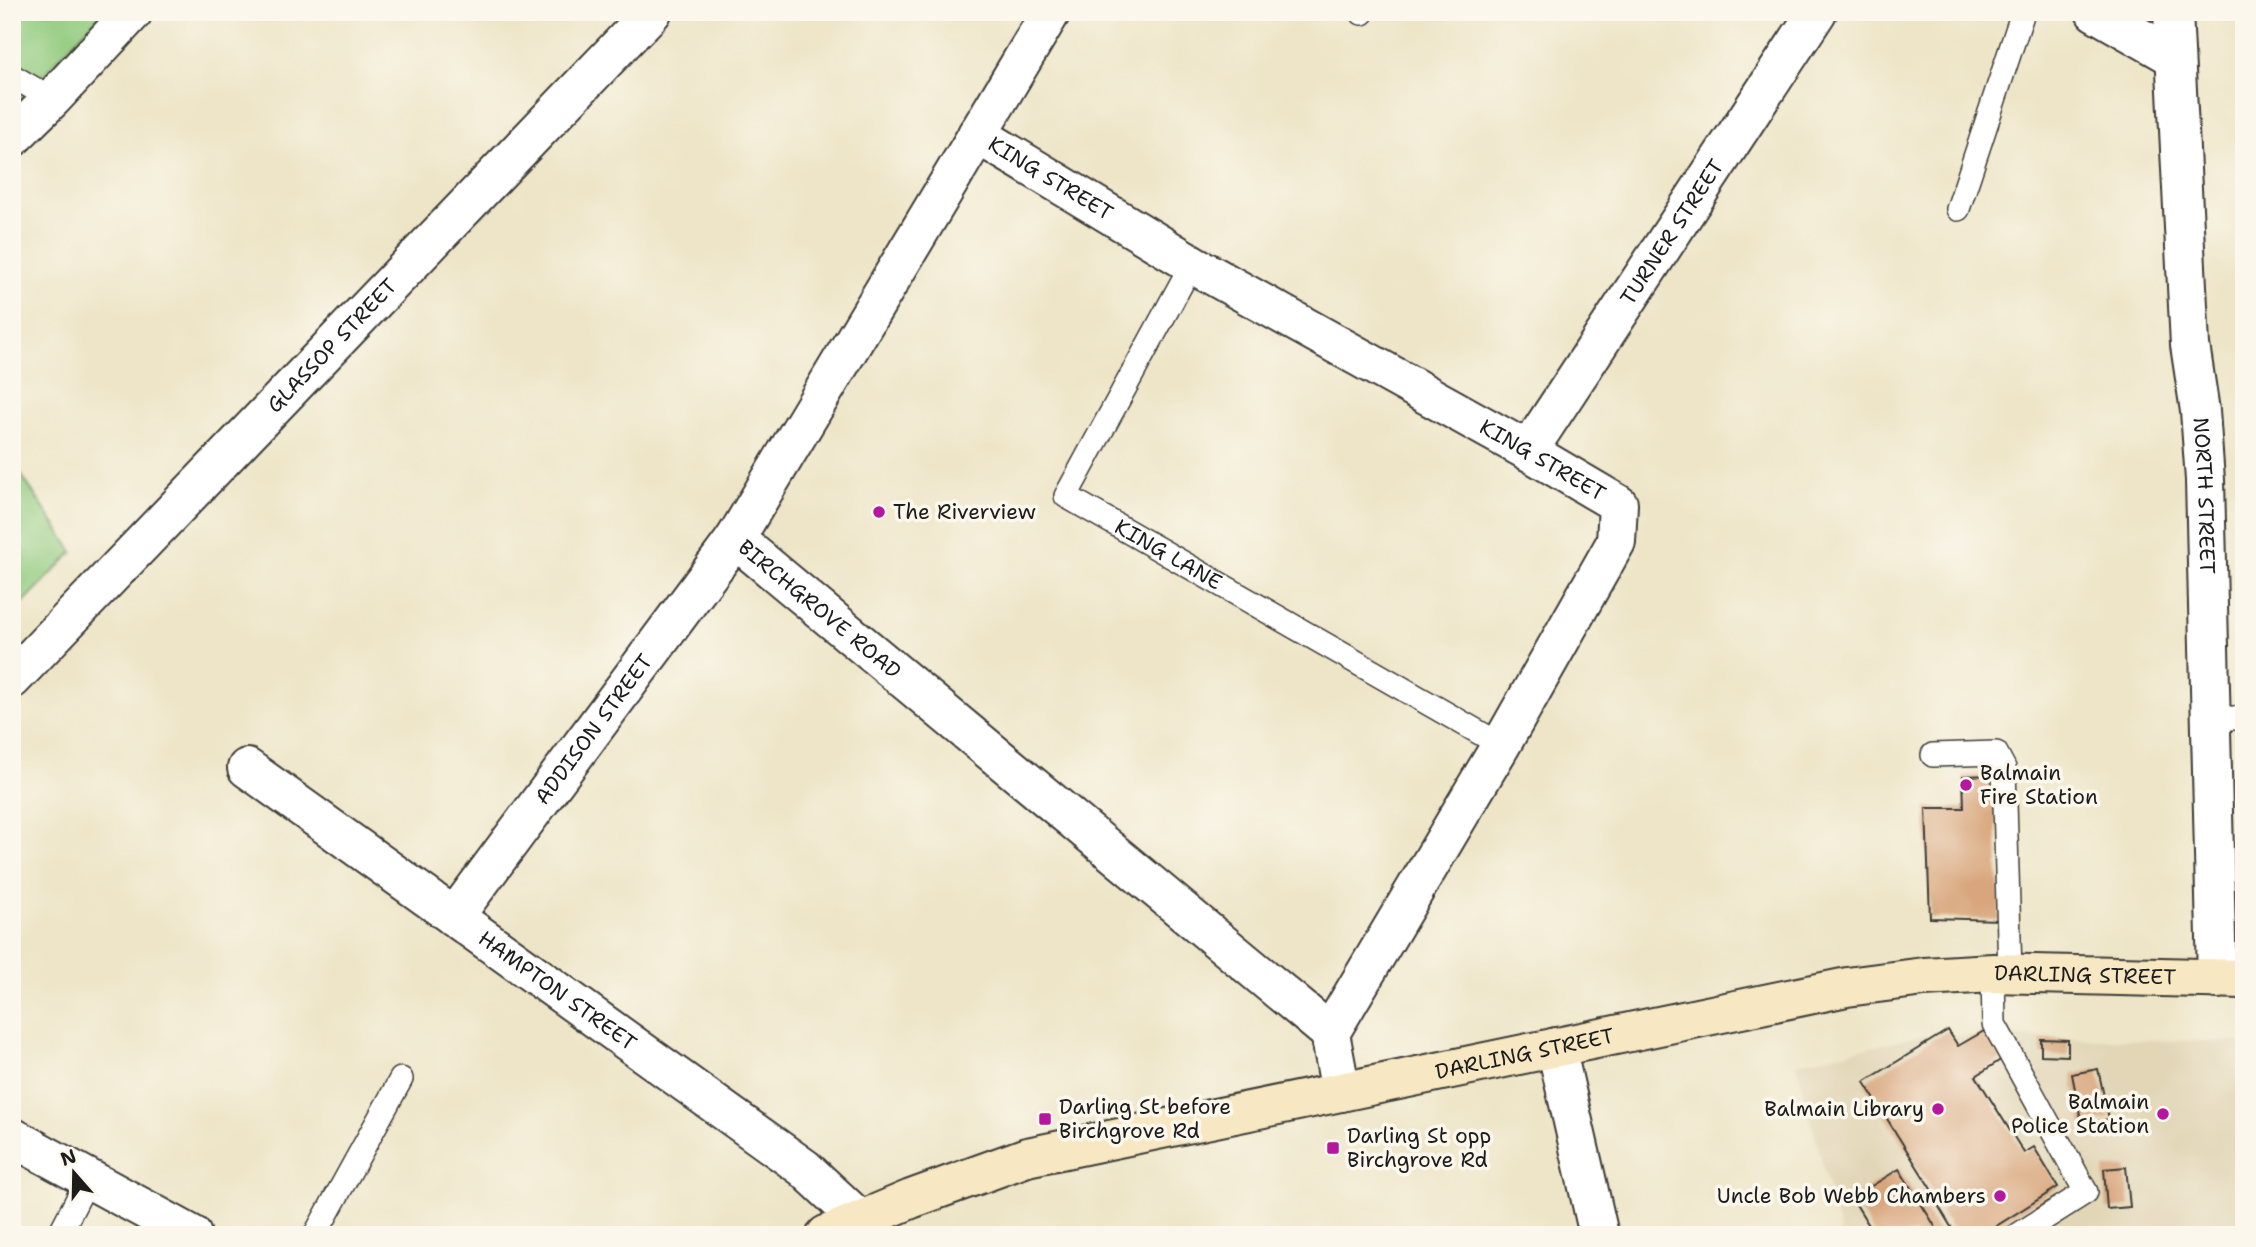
<svg xmlns="http://www.w3.org/2000/svg" width="2256" height="1247" viewBox="0 0 2256 1247" font-family="'Shantell Sans',sans-serif">
  <style>
    .built { fill: #e2d6b7 }
    .green { fill: #91ca7e; stroke: #56734d; stroke-width: 2 }
    .building { fill: #d8a57b }
    .lines { fill: none; stroke-linecap: round; stroke-linejoin: round }
    .lane-casing { stroke: #3c3a36; stroke-width: 26 }
    .street-casing { stroke: #3c3a36; stroke-width: 42 }
    .secondary-casing { stroke: #3c3a36; stroke-width: 42 }
    .lane { stroke: #fff; stroke-width: 23 }
    .street { stroke: #fff; stroke-width: 38 }
    .secondary { stroke: #f7e8c3; stroke-width: 38 }
    .poi-dot { fill: #b5179e; stroke: #fbf7ec; stroke-width: 2.5 }
    .labels { text-anchor: middle; dominant-baseline: central; stroke-width: 7; stroke-linejoin: round; paint-order: stroke }
    .street-label { font-size: 21px; fill: #1c1c1c; stroke: #fbf7ec }
    .poi-label { font-size: 21px; fill: #1c1c1c; stroke: #fbf7ec; text-anchor: start }
  </style>
  <rect width="100%" height="100%" fill="#fbf7ec"/>
  <filter id="ink" filterUnits="userSpaceOnUse"><feTurbulence type="fractalNoise" baseFrequency=".0143" numOctaves="2"/><feDisplacementMap in="SourceGraphic" scale="14" xChannelSelector="R" yChannelSelector="G"/><feConvolveMatrix kernelMatrix="1 2 1 2 8 2 1 2 1" color-interpolation-filters="sRGB"/></filter>
  <filter id="wash" filterUnits="userSpaceOnUse"><feTurbulence type="fractalNoise" baseFrequency=".00686" numOctaves="4" result="noise"/><feDisplacementMap in="SourceGraphic" scale="28" xChannelSelector="R" yChannelSelector="G"/><feGaussianBlur stdDeviation="1.57" result="paint"/><feColorMatrix in="noise" values="0 0 0 0 0 0 0 0 0 0 0 0 0 0 0 0 0 1.4 0 .05"/><feComposite in="paint" operator="in"/></filter>
  <g filter="url(#wash)">
    <rect width="100%" height="100%" fill="#eee5c8"/>
    <!-- built -->
    <path class="built" d="M1925,1035l319,7v193h-403l-45,-172z"/>
    <!-- green -->
    <path class="green" d="M12,12h91l-91,96z
      M12,461l61,91 -61,62z"/>
    <g id="blocks">
      <!-- building -->
      <path class="building" d="M1995,775l5,145 -70,-2 -4,-110h38l-1,-32z
        M1948,1030l10,16 26,-15 18,28 -26,17 48,77 10,-6 24,40 -76,48h-26l-17,-28 2,-2 -77,-123z
        M2041,1039l27,1v16l-27,-1z
        M2098,1069l11,50 -27,6 -10,-51z
        M2126,1167l4,40 -23,2 -3,-40z
        M1899,1169l31,49 10,17h-65l-23,-37z"/>
    </g>
  </g>
  <g filter="url(#ink)">
    <use href="#blocks" fill-opacity="0" stroke="#3c3a36" stroke-width="2"/>
    <g class="lines">
      <defs>
        <g id="lane">
          <path d="M1362,13l1,-1"/>
          <path d="M12,76l40,23"/>
          <path d="M1958,209l65,-197"/>
          <path id="s1" d="M1192,264l-126,232 435,249"/>
          <path d="M2212,718h32"/>
          <path d="M1933,755l63,-2 8,15 6,205"/>
          <path d="M1993,973l1,51 92,168 -68,43"/>
          <path d="M59,1235l29,-56"/>
          <path d="M315,1235l86,-156"/>
        </g>
        <g id="street">
          <path d="M2095,12l79,45"/>
          <path id="s2" d="M2173,12l17,333 10,66 5,69 12,499"/>
          <path id="s3" d="M977,134l215,130 336,187 90,53 -2,38 -115,203 -171,288"/>
          <path d="M12,138l40,-39 81,-87"/>
          <path id="s4" d="M1528,451l289,-439"/>
          <path id="s5" d="M735,539l595,494 11,59"/>
          <path id="s6" d="M12,679l640,-667"/>
          <path id="s7" d="M247,768l557,400 57,53"/>
          <path id="s8" d="M454,917l281,-378 316,-527"/>
          <path d="M1556,1047l43,188"/>
          <path d="M12,1137l180,98"/>
        </g>
        <g id="secondary">
          <path id="s9" d="M826,1235l85,-36 116,-42 820,-170 77,-10 69,-4 251,6"/>
        </g>
      </defs>
      <!-- lane casing -->
      <use href="#lane" class="lane-casing"/>
      <!-- street casing -->
      <use href="#street" class="street-casing"/>
      <!-- secondary casing -->
      <use href="#secondary" class="secondary-casing"/>
      <!-- lane -->
      <use href="#lane" class="lane"/>
      <!-- street -->
      <use href="#street" class="street"/>
      <!-- secondary -->
      <use href="#secondary" class="secondary"/>
    </g>
  </g>
  <!-- markers -->
  <g class="poi-dot">
    <circle cx="879" cy="512" r="7"/>
    <circle cx="1966" cy="785" r="7"/>
    <circle cx="1938" cy="1109" r="7"/>
    <circle cx="2163" cy="1114" r="7"/>
    <rect x="1038" y="1112" width="14" height="14" rx="3.5"/>
    <rect x="1326" y="1141" width="14" height="14" rx="3.5"/>
    <circle cx="2000" cy="1196" r="7"/>
  </g>
  <g class="labels">
    <!-- street labels -->
    <g class="street-label">
      <text stroke="none"><textPath href="#s3" startOffset="86">KING STREET</textPath></text>
      <text stroke="none"><textPath href="#s4" startOffset="262">TURNER STREET</textPath></text>
      <text stroke="none"><textPath href="#s6" startOffset="462">GLASSOP STREET</textPath></text>
      <text stroke="none"><textPath href="#s3" startOffset="653">KING STREET</textPath></text>
      <text stroke="none"><textPath href="#s2" startOffset="485">NORTH STREET</textPath></text>
      <text stroke="none"><textPath href="#s1" startOffset="382">KING LANE</textPath></text>
      <text stroke="none"><textPath href="#s5" startOffset="110">BIRCHGROVE ROAD</textPath></text>
      <text stroke="none"><textPath href="#s8" startOffset="234">ADDISON STREET</textPath></text>
      <text stroke="none"><textPath href="#s9" startOffset="1292">DARLING STREET</textPath></text>
      <text stroke="none"><textPath href="#s7" startOffset="382">HAMPTON STREET</textPath></text>
      <text stroke="none"><textPath href="#s9" startOffset="724">DARLING STREET</textPath></text>
    </g>
    <!-- poi labels -->
    <g class="poi-label">
      <text x="893" y="512">The Riverview</text>
      <text x="1980" y="773">Balmain<tspan x="1980" dy="24">Fire Station</tspan></text>
      <text x="2149" y="1102" text-anchor="end">Balmain<tspan x="2149" dy="24">Police Station</tspan></text>
      <text x="1059" y="1107">Darling St before<tspan x="1059" dy="24">Birchgrove Rd</tspan></text>
      <text x="1924" y="1109" text-anchor="end">Balmain Library</text>
      <text x="1347" y="1136">Darling St opp<tspan x="1347" dy="24">Birchgrove Rd</tspan></text>
      <text x="1986" y="1196" text-anchor="end">Uncle Bob Webb Chambers</text>
    </g>
  </g>
  <!-- margin -->
  <rect width="2256" height="1247" fill="none" stroke="#fbf7ec" stroke-width="42"/>
  <!-- north arrow -->
  <g transform="translate(74 1173) rotate(340)" stroke="#fbf7ec" stroke-width="5" paint-order="stroke">
  <path d="M0-5L12 26L0 18L-12 26Z" fill="#1c1c1c"/>
  <text y="-10" font-size="19" font-weight="bold" text-anchor="middle" fill="#1c1c1c">N</text>
  </g>
</svg>
